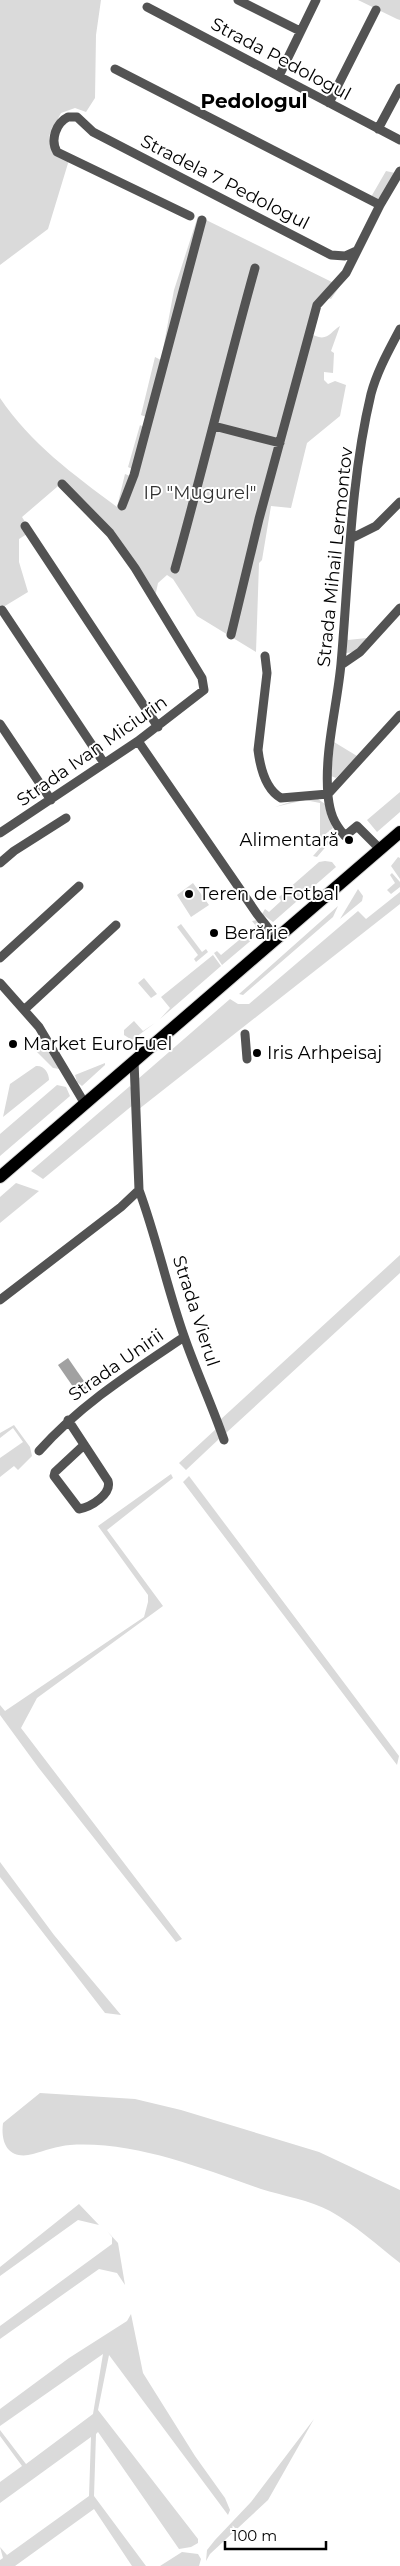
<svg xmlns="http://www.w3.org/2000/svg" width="400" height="2566" viewBox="0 0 400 2566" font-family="Montserrat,sans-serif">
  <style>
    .green { fill: #dadada }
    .water { fill: #a1a1a1 }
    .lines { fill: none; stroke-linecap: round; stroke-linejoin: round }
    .highway-casing { stroke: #dbdbdb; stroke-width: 14 }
    .minor { stroke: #535353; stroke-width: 9 }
    .highway { stroke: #000; stroke-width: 12 }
    .poi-dot { fill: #000; stroke: #fff; stroke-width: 2 }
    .labels { text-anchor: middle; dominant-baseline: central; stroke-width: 4; stroke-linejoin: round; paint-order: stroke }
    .street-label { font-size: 18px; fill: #000; stroke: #fff }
    .park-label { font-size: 18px; fill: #313131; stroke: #fff }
    .poi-label { font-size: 18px; fill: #000; stroke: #fff; text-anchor: start }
    .quarter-label { font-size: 20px; font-weight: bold; fill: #000; stroke: #fff }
  </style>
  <rect width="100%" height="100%" fill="#fff"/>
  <!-- green -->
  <path class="green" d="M0,0h101l-5,35 -1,63 -9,14 -11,-4 -14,5 -12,23 3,17 17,7 -21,69 -48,36z
    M358,0h42v20l-3,-1z
    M386,171l9,2v4l-18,24 -6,-4z
    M198,216l142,70 -9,13 -3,-1 -7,7 -8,30c15,7 17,-3 27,-9l-9,25 3,2 -1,20 -9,-1v8l4,4 7,-3 11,4 -6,31 -33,27 -16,65 -20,-2 -9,54 -3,3 -3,89 -59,-36 -24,-37 -6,-4 -9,8 -3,14 -91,-116 -42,36 5,8v9l-8,5v23l9,30 -28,17v-211c31,46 73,76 117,109l8,-33 5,2 2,-7 -4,-2 12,-42 3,2 3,-10 -5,-2 14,-58 6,3 13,-70z
    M378,626l-23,26 -9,1 1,-17 1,4 19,-2z
    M334,742l23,14 -21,22 -5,-2z
    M400,792v20l-23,20 -10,-12z
    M318,799l7,5 3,14 5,10 -10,8 6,7 -12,14 -4,-1 7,-8v-45l-15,-3 -30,7 21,-7z
    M398,857l2,1v21l-9,-13z
    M325,861l7,1 4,5 -63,55 -11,-8 3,-5 4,3 12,-11 -2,-4 40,-35z
    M392,873l8,9v5l-9,7 -4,-4 8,-7 -5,-8z
    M193,883l16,22 -18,12 -14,-22z
    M358,889l5,7 -1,5 -22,18z
    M400,892v12l-261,205 -1,-30 92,-80 8,5h11l109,-93 8,8z
    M338,906l-5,11 -90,78 -4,-1z
    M257,920l5,6 -1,6 -39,33 -8,-12 3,-2 4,4 35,-29 -4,-5z
    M181,924l21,28 4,-3 2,3 -12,10 -2,-3 4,-4 -21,-28z
    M213,955l8,11 -61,53 10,-11 -9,-11z
    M144,978l13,16 -6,4 -13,-15z
    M134,1021l9,10 12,-8 -23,17 -8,-5v-5z
    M40,1034l20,35 -7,-1 -20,-20z
    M105,1063v2l-23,21 -5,-4 -2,-7z
    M36,1066c8,-1 13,7 13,14l-46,37 7,-33z
    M57,1085l9,2 4,9 -70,60v-22z
    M130,1086l2,4 1,15 -90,74 -12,-8z
    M16,1183l23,8 -39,32v-26z
    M400,1255v18l-174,160 -6,-13z
    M14,1425l16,22 2,9 -14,14 -4,-4 -14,11v-19l23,-16 -10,-14 -13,10v-5z
    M216,1429l4,9 -34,32 -7,-7z
    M171,1474l2,4 -66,52 56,76 -126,92 -16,30 161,211 -6,3 -138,-175 -38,-52v-10l5,6 139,-94 4,-15v-7l-50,-69z
    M189,1476l210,280 -2,9 -214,-283z
    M0,1862l54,73 67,80 -16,-2 -105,-136z
    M40,2093l95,6 46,11 138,42 81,38v73c-23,-18 -45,-38 -70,-52 -20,-11 -47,-15 -69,-22 -61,-21 -126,-48 -191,-44 -13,1 -26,6 -37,9 -22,6 -33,-8 -30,-31z
    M79,2204l20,21 -21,-5 -78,56v-9z
    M107,2231l11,12 7,42 -8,-12 -18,-4 -99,70v-13l112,-82v-7z
    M131,2314l12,59 52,83 30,42 5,12 -2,5 -119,-160 -11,55 100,129v4l-7,4 -12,2 -81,-117 -2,2 -2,62 52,70h-14l-38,-57 -79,57h-15v-6l3,-2 -3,-11 7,8 82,-59 2,-59 -91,66v-21l22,-16 -22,-30v-6l26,34 67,-50 10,-60 -103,72v-17l69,-51 58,-37z
    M314,2419l-46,81 -58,54 -4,7 1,-11 8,-10 36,-38z
    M182,2552l16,2 3,5 -2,7h-39z"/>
  <!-- water -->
  <path class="water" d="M68,1358l20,29 -10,7 -20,-29z"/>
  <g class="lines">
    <defs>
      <path id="highway" d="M0,1177l400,-345"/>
    </defs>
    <!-- highway casing -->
    <use href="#highway" class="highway-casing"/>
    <!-- minor -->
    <path class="minor" d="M238,0l62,31
      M147,7l253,133
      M115,69l265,136
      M279,76l37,-76
      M329,103l47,-93
      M378,129l22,-41
      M190,216l-133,-64c-7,-12 -1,-29 11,-35h9l16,15 238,123 14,1 11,-5
      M214,426l66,17
      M122,506l12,-31 68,-255
      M25,526l133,201
      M352,538l24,-12 24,-24
      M175,569c28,-100 52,-201 80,-301
      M2,610l102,153
      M231,635l28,-116 58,-214 29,-32 34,-68 20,-34
      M265,656l2,17 -9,77c2,16 7,39 23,48l47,-4 72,-79
      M341,665l19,-13 40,-44
      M0,724l51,76
      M138,741l119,173 20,25
      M0,833l138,-92 66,-51 -2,-12 -67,-110 -25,-35 -48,-49
      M380,849l-23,-23 -12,10c-12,-14 -15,-23 -17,-40 -4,-44 9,-89 13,-132 8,-90 9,-182 30,-270 6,-23 18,-44 29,-65
      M0,863l14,-12 52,-33
      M0,958l79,-72
      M0,983l39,44 46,77
      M25,1009l91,-84
      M245,1034l2,25
      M139,1190c18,49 28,98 45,146 12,35 28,69 40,104
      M0,1300l121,-93 18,-17 -5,-129
      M68,1420l40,61c4,13 -17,26 -29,28l-25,-33 1,-4 29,-27
      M39,1451c42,-47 93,-79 145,-114"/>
    <!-- highway -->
    <use href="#highway" class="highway"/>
  </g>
  <!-- markers -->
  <g class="poi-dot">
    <circle cx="349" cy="840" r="5"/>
    <circle cx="189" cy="894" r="5"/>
    <circle cx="214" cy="933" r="5"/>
    <circle cx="13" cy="1044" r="5"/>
    <circle cx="257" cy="1053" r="5"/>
  </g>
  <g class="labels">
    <!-- street labels -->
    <g class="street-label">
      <text transform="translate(281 59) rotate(28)">Strada Pedologul</text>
      <text transform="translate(225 182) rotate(27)">Stradela 7 Pedologul</text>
      <text transform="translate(335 557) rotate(-84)">Strada Mihail Lermontov</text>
      <text transform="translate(92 751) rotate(-35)">Strada Ivan Miciurin</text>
      <text transform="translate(196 1311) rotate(72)">Strada Vierul</text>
      <text transform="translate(116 1365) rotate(-35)">Strada Unirii</text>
    </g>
    <!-- park labels -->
    <g class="park-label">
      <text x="200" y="493">IP "Mugurel"</text>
    </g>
    <!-- poi labels -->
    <g class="poi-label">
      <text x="339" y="840" text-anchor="end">Alimentară</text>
      <text x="199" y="894">Teren de Fotbal</text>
      <text x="224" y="933">Berărie</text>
      <text x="23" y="1044">Market EuroFuel</text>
      <text x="267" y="1053">Iris Arhpeisaj</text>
    </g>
    <!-- quarter labels -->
    <g class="quarter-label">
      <text x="254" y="101">Pedologul</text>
    </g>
  </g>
  <!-- scale -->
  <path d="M225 2541v8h101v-8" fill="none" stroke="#000000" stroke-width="2.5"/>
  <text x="232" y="2541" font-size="15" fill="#000000" stroke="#ffffff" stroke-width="4" paint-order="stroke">100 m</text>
</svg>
